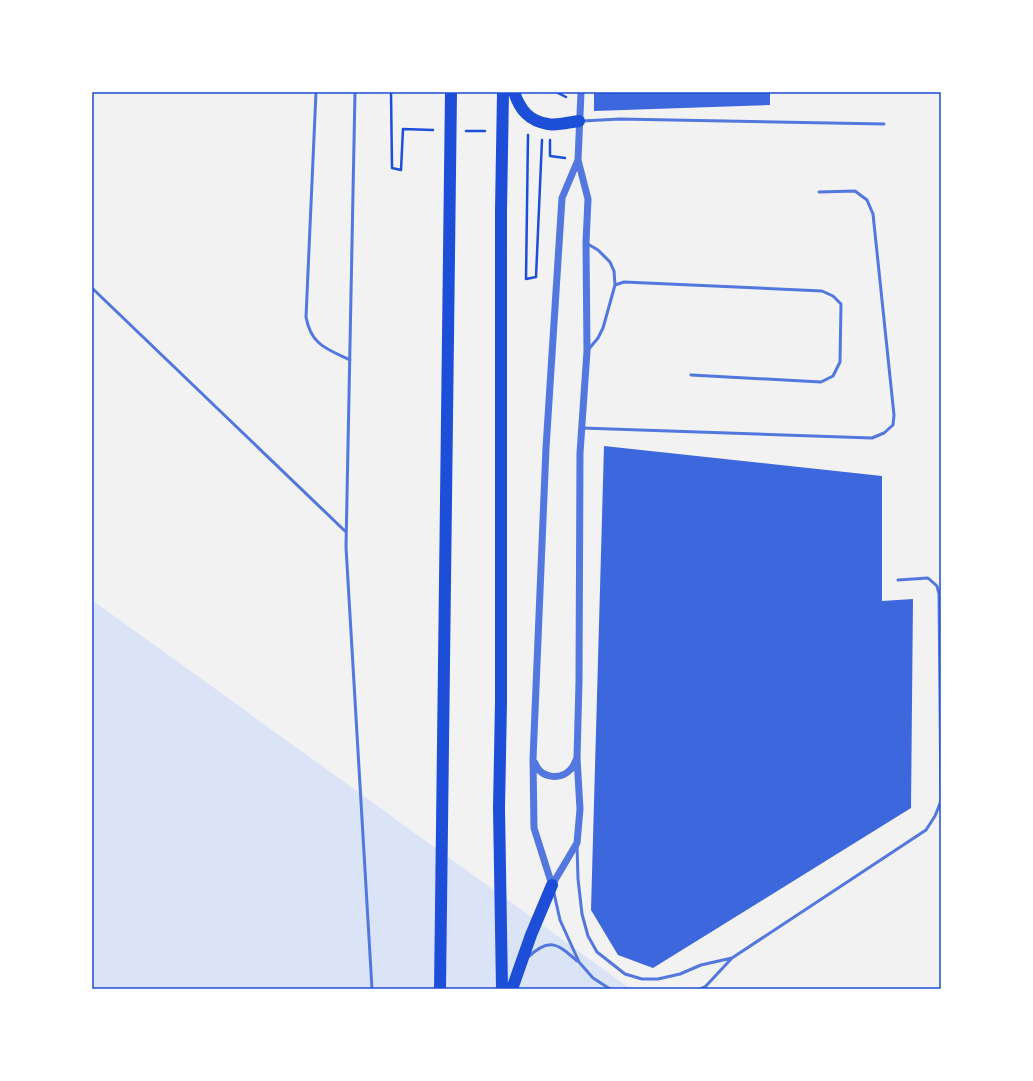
<svg xmlns="http://www.w3.org/2000/svg" width="1033" height="1081" viewBox="0 0 1033 1081" font-family="'DejaVu Sans',sans-serif">
  <style>
    .green { fill: #dbe4f7 }
    .building { fill: #3d67dc }
    .lines { fill: none; stroke-linecap: round; stroke-linejoin: round }
    .path { stroke: #1d4ed8; stroke-width: 2.5 }
    .service { stroke: #5277de; stroke-width: 3 }
    .tertiary { stroke: #5277de; stroke-width: 7 }
    .motorway { stroke: #1d4ed8; stroke-width: 12 }
    .neatline { fill: none; stroke: #1d4ed8; stroke-width: 1.5 }
  </style>
  <rect width="100%" height="100%" fill="#f2f2f2"/>
  <!-- green -->
  <path class="green" d="M92,600l539,389h-539z"/>
  <!-- building -->
  <path class="building" d="M594,92h176v13l-176,6z
    M604,446l278,30v125l31,-2 -2,209 -258,160 -35,-13 -27,-45z"/>
  <g class="lines">
    <!-- path -->
    <path class="path" d="M391,92l1,76 9,2 2,-41 30,1
      M556,92l10,5
      M466,131h19
      M528,135l-2,144 10,-2 6,-137
      M550,140v16l15,2"/>
    <!-- service -->
    <path class="service" d="M316,92l-10,225c5,28 21,32 44,43
      M355,92l-9,455 26,442
      M582,121l38,-2 264,5
      M586,243l12,7 12,12 4,9 1,14 -12,43 -5,10 -10,12
      M615,285l9,-3 198,9 11,5 8,8 -1,58 -7,14 -12,6 -130,-7
      M92,288l254,244
      M582,428l290,10 12,-5 9,-8 1,-10 -21,-201 -6,-14 -12,-9 -36,1
      M577,845l1,34 4,35 6,22 9,16 28,22 17,5h16l22,-5 21,-9 31,-7 194,-128 9,-14 6,-15 -2,-207 -2,-8 -9,-8 -30,2
      M554,893l6,27 19,42 14,16 17,11
      M527,958c22,-21 30,-15 50,3
      M700,989l5,-2 27,-29"/>
    <!-- tertiary -->
    <path class="tertiary" d="M535,763c5,15 25,18 36,6 3,-3 4,-7 6,-11
      M552,885l25,-42 3,-34 -3,-51 2,-76 1,-229 7,-102 -1,-108 2,-44 -10,-39 3,-68
      M552,885l-18,-57 -1,-69 13,-311 16,-250 16,-38"/>
    <!-- motorway -->
    <path class="motorway" d="M514,92c6,18 15,29 34,32 9,2 22,-2 31,-3
      M440,989l11,-897
      M502,989l-3,-181 2,-106v-492l2,-118
      M512,989l19,-54 21,-50"/>
  </g>
  <!-- border -->
  <rect width="1033" height="1081" fill="none" stroke="#ffffff" stroke-width="186"/>
  <rect x="93" y="93" width="847" height="895" class="neatline"/>
</svg>
